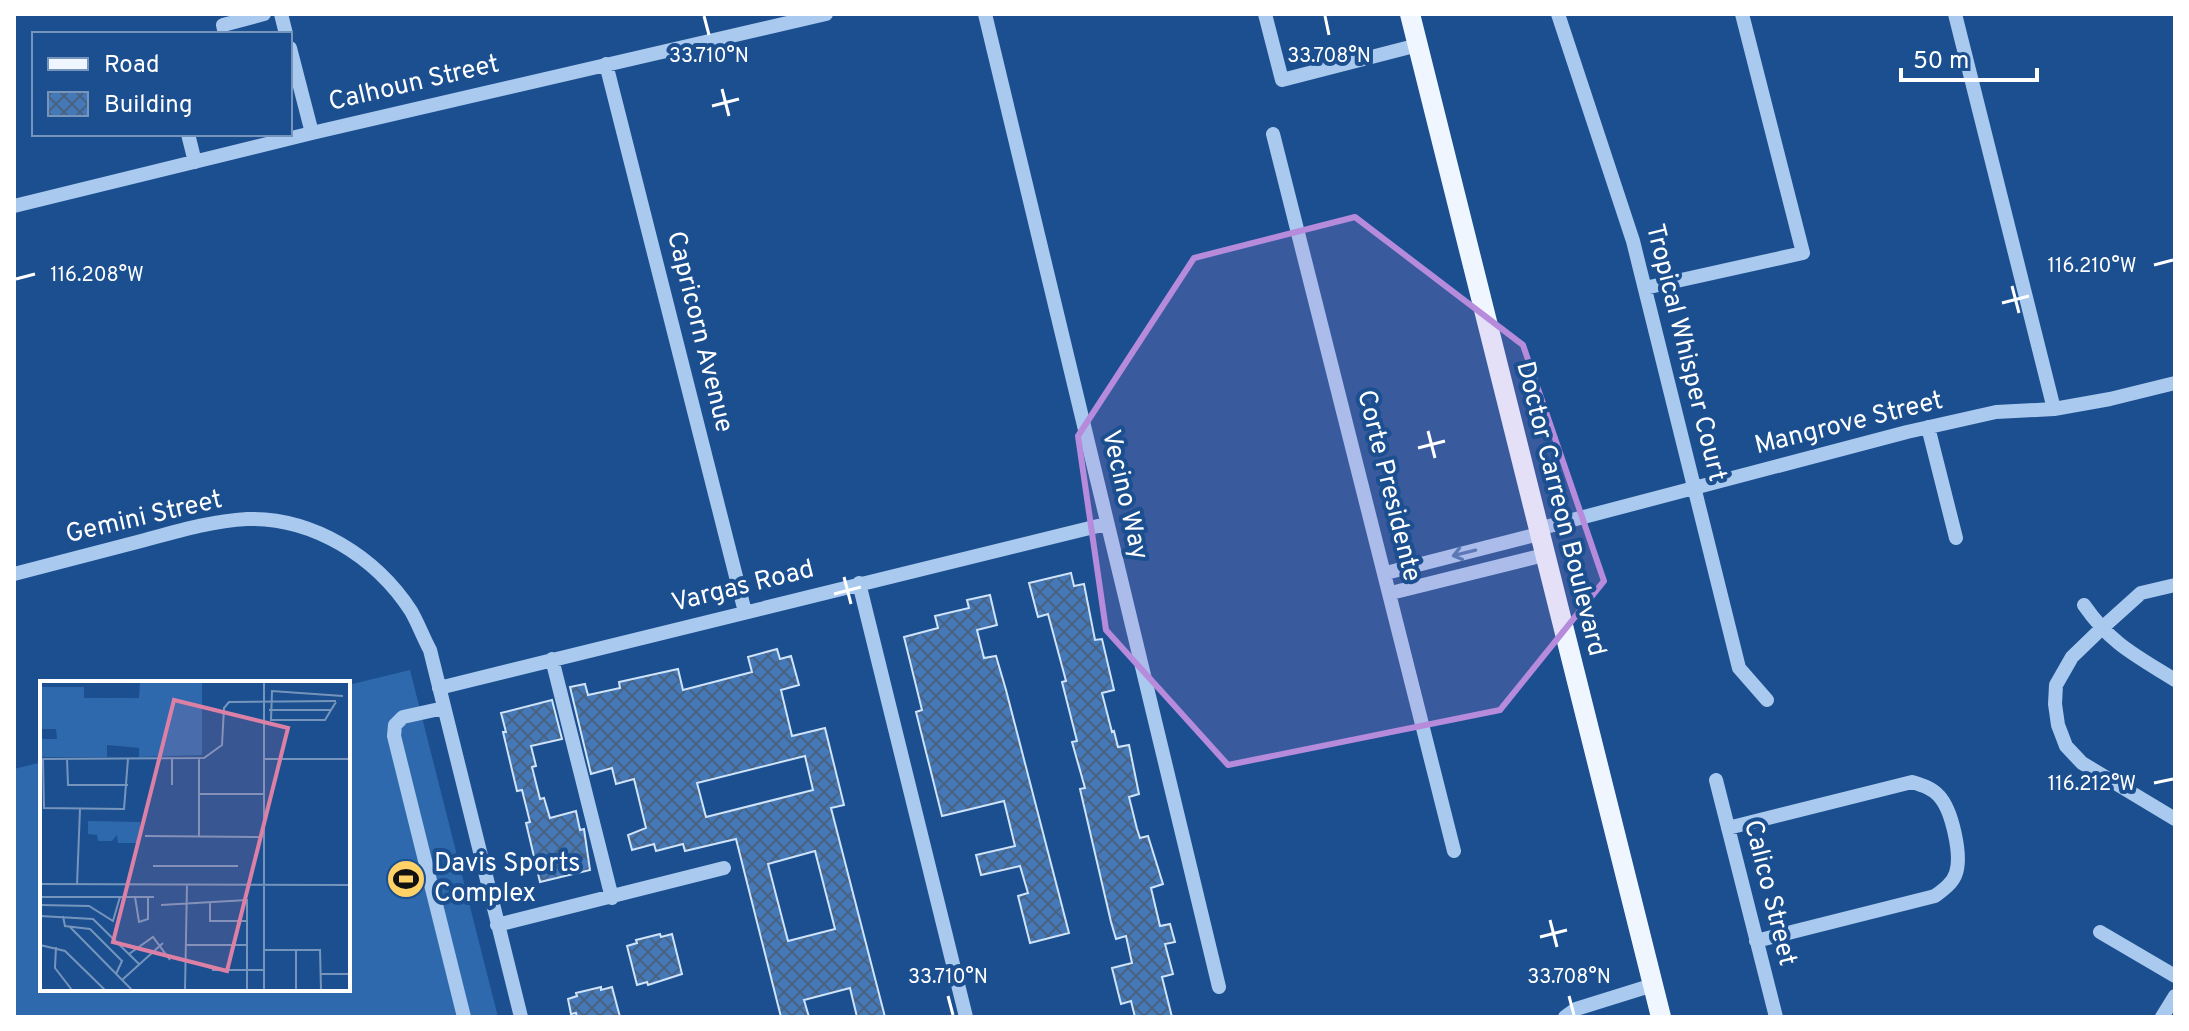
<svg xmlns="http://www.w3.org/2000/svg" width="2189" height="1031" viewBox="0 0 2189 1031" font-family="Overpass,sans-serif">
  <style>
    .garden { fill: #2e69ad }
    .building { fill: url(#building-cross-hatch); stroke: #cfe3fa; stroke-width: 2; fill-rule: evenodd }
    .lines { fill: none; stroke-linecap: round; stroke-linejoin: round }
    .minor { stroke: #a9c9ee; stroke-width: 14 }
    .major { stroke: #f0f6ff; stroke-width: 20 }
    .oneway { stroke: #4674ac }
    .marked { fill: #b68bdc; fill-opacity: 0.2; stroke: #b68bdc; stroke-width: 6; stroke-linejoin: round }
    .ticks { fill: none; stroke: #fff; stroke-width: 3 }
    .labels { text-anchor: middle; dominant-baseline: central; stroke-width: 8; stroke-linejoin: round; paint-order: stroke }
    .street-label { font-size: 26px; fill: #fff; stroke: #1b4f8f }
    .poi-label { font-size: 26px; fill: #fff; stroke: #1b4f8f; text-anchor: start }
    .inset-road { fill: none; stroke: #7695bc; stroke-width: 2 }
    .view { fill: #dd80a5; fill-opacity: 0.15; stroke: #dd80a5; stroke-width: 4 }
    .inset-edge { fill: none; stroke: #fff; stroke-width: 4 }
    .ticks-label { font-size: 20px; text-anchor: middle; fill: #fff; stroke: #1b4f8f; stroke-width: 8; stroke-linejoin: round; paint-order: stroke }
  </style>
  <defs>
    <pattern id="building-cross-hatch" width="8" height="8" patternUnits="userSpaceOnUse" patternTransform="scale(2)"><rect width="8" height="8" fill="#4478b7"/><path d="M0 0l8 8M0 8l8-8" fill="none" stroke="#486282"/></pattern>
  </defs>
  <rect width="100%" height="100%" fill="#1b4f8f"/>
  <!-- garden -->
  <path class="garden" d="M410,670l88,347h-484v-248l28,-7v227h306v-304z"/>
  <!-- building -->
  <path class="building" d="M1071,573l3,13 10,-2 11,56 7,-1 12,51 -12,3 10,39 2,-1 4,16 11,-2 10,49 -10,3 8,32 3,9 8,-2 15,48 -12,4 9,38 10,-2 5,18 -10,2 8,30 -11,3 10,40h-37l-4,-16 -10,3 -9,-36 20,-5 -6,-27 -10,3 -5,-17 -31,-133 5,-1 -13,-46 5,-1 -15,-59 4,-1 -18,-67 -10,3 -9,-34z
    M990,595l7,30 -20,5 7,28 12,-2 10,34 63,243 -39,10 -12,-47 10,-3 -8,-27 -39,9 -5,-20 39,-9 -11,-45 -62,15 -26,-104 6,-2 -18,-73 34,-9 -3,-12 34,-8 -2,-8z
    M777,649l3,10 11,-3 8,29 -18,5 11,46 33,-8 19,77 -13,3 54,209h-28l-7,-29 -46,12 5,17h-28l-45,-178 -51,12 -2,-7 -27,7 -2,-7 -22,6 -4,-15 18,-7 -12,-49 -18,5 -4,-16 -21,6 -21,-87 15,-3 3,11 32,-7 -1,-6 59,-13 5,21 69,-18 -4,-15zM805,756l8,34 -107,27 -9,-34zM815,851l20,78 -47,12 -20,-77z
    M552,700l10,39 -31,7 5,20 -4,1 8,32 4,-1 6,20 26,-7 4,19 4,-1 6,41 -50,12 -14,-59 4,-1 -8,-32 -5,1 -14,-59h3l-5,-19z
    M660,934l1,3 11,-3 10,40 -34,11 -1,-3 -10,3 -10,-39 10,-3 -1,-3z
    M601,987v3l11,-3 8,30h-43l-1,-4 -5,1 -3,-15 9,-3 -1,-3z"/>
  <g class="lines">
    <!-- minor -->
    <path class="minor" d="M281,14l5,20
      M985,14l234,973
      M1265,14l17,66 136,-35
      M1558,14l75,227 106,427 28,32
      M1955,14l99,395
      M225,34l-2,-9 41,-11
      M290,48l22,85
      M606,64l139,548
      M188,134l7,28
      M1273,134l181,717
      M14,206l298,-73 514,-119
      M1645,288l158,-35 -61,-239
      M1928,427l28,111
      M1538,529l369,-97 89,-20 58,-3 56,-10 65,-16
      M1386,573l153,-39
      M14,574c44,-11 87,-23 131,-34 33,-9 67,-19 102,-21 66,-2 129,38 164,92 7,12 12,26 19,39l91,367
      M859,583l107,434
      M2175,585l-34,8 -40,36 -29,28 -16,28 -1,19 3,21 8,21 16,17 93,56
      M1391,593l153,-38
      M2084,605c27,39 51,50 91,75
      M552,659l60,239
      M439,688l667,-164
      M444,708l-41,9 -8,8 -1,11 70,281
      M1716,780l60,237
      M1728,828l184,-46c10,3 20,6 27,14 13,14 23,59 17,77 -3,10 -13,17 -21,23l-179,45
      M497,925l227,-57
      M2100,932l75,44
      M1565,1017l11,-8 77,-24
      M2162,1017l13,-21"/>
    <!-- major -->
    <path class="major" d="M1410,14l251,1003"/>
  </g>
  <!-- one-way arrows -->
  <defs><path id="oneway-shaft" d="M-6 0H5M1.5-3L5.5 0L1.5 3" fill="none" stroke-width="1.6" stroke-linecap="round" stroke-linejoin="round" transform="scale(2)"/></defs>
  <use class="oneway" href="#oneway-shaft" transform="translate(1464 553) rotate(166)"/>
  <!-- marked area -->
  <path class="marked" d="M1355,217l168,128 81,236 -104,129 -272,55 -122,-135 -28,-194 116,-178z"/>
  <!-- ticks -->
  <path class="ticks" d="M704,16l5,19M1325,16l4,19M722,89l7,27M712,106l27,-7M2154,265l19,-5M16,279l19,-5M2012,286l7,27M2002,303l27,-7M1428,431l7,27M1418,448l27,-7M844,577l7,27M834,594l27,-7M2154,783l19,-4M1550,920l7,27M1540,937l27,-7M948,996l5,19M1569,996l5,19"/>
  <!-- icons -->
  <defs>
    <symbol id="stadium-disc" viewBox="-11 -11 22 22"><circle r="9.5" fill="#ffd166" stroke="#1b4f8f"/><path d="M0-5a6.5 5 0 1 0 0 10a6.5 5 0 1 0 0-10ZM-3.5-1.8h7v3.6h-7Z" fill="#111"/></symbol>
  </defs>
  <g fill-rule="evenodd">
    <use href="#stadium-disc" x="384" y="857" width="44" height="44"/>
  </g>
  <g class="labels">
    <!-- street labels -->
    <g class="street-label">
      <text transform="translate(414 84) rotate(-13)">Calhoun Street</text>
      <text transform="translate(699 332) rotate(76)">Capricorn Avenue</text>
      <text transform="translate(1685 353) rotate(76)">Tropical Whisper Court</text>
      <text transform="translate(1849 424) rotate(-14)">Mangrove Street</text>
      <text transform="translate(1388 486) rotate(76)">Corte Presidente</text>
      <text transform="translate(1124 495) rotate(77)">Vecino Way</text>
      <text transform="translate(1560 509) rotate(76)">Doctor Carreon Boulevard</text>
      <text transform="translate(144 518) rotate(-13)">Gemini Street</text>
      <text transform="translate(743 587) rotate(-14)">Vargas Road</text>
      <text transform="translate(1769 893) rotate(76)">Calico Street</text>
    </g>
    <!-- poi labels -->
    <g class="poi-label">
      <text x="434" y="864">Davis Sports<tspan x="434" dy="30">Complex</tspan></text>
    </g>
  </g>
  <!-- overview -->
  <g transform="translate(40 681)">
    <rect width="310" height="310" fill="#1b4f8f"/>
    <path d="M0,6h44v11h61l-5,50 -33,-3v12h-67v-18h17l-1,-10h-16z" fill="#2e69ad"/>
    <path d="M100,1h62v73l-63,2v-12l-41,-3 1,-30 -7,-3v-7l47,-4zM48,140l52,1v21h-22l-1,-8 -5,6h-14l-1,-6 -9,-1z" fill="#2e69ad"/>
    <path class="inset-road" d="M229,29h62l5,-8M291,29l-6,10h-54l1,-29 71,5M132,77v27M0,78l164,-1 18,-13 2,-37 5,-6 107,-1M3,78l1,49 80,1 4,-50M27,78l1,26h60M224,78h86M159,113h65M105,155l117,1M159,155v-78M113,185h85M0,203l310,1M37,204l3,-76M0,216h114M95,216l4,25 9,-3v-22M170,222v18h36M0,224l49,1 24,15 7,-24M121,224l86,-5v90M0,235l53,3 46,45M23,235l2,10 25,3 32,32 -6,13M30,246l62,63M0,264l25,6 40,39M146,264h60M16,266l-1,21 17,22M224,269h56l1,40M256,269v40M89,273l24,-17 17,23M172,289h52M281,293h29M82,299l41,-37M145,309l2,-106M224,309v-308"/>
    <path class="view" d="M134,19l114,28 -61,243 -114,-29z"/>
    <rect width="310" height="310" class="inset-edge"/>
  </g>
  <g class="ticks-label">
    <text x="709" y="62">33.710°N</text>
    <text x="1329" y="62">33.708°N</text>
    <text x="2092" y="272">116.210°W</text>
    <text x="97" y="281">116.208°W</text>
    <text x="2092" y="790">116.212°W</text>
    <text x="948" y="983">33.710°N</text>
    <text x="1569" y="983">33.708°N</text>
  </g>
  <!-- border -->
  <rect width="2189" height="1031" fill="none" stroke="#ffffff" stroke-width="32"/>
  <!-- legend -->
  <rect x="32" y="32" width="260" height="104" fill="#1b4f8f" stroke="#7695bc" stroke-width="2"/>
  <rect x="48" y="58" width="40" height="12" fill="#f0f6ff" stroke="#7695bc" stroke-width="2"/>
  <text x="104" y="72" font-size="24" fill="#ffffff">Road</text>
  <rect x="48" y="92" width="40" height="24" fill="url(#building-cross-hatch)" stroke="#7695bc" stroke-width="2"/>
  <text x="104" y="112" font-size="24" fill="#ffffff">Building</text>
  <!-- scale -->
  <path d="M1901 68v12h136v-12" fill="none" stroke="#ffffff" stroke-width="4"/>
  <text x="1913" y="68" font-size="24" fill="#ffffff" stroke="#1b4f8f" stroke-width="6" paint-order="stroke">50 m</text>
</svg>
